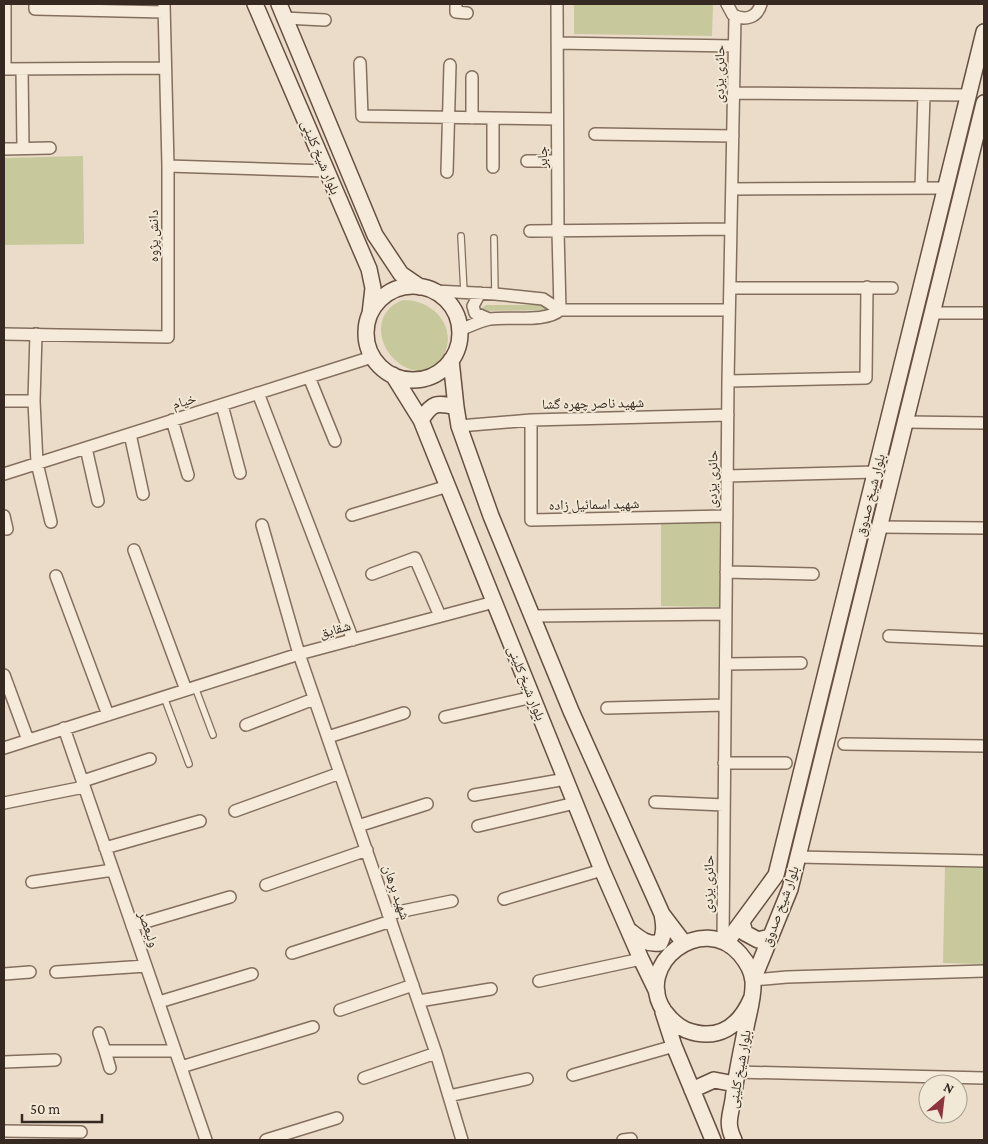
<svg xmlns="http://www.w3.org/2000/svg" width="988" height="1144" viewBox="0 0 988 1144" font-family="'Crimson Pro','Noto Naskh Arabic',serif">
  <style>
    .green { fill: #c7c89c }
    .lines { fill: none; stroke-linecap: round; stroke-linejoin: round }
    .lane-casing { stroke: #846f5e; stroke-width: 8 }
    .street-casing { stroke: #846f5e; stroke-width: 14 }
    .secondary-casing { stroke: #665041; stroke-width: 18 }
    .lane { stroke: #f6ebda; stroke-width: 5.5 }
    .street { stroke: #f6ebda; stroke-width: 11 }
    .secondary { stroke: #f6ebda; stroke-width: 15 }
    .labels { text-anchor: middle; dominant-baseline: central; stroke-width: 4; stroke-linejoin: round; paint-order: stroke }
    .street-label { font-size: 14px; fill: #362921; stroke: #f2e8d6 }
  </style>
  <rect width="100%" height="100%" fill="#eadcc8"/>
  <!-- green -->
  <path class="green" d="M574,4h139l-1,32 -138,-2z
    M83,156l1,88 -80,1v-87z
    M403,300c26,-1 52,22 43,50 -14,41 -66,15 -65,-22 1,-14 9,-23 22,-28z
    M486,305h66l-2,5 -66,1 -2,-3z
    M661,522h58v85l-58,-1z
    M945,867l39,1v96l-41,-1z"/>
  <g class="lines">
    <defs>
      <path id="lane" d="M461,236l3,56
        M494,238l1,56
        M195,687l18,48
        M164,697l25,67"/>
      <path id="street" d="M5,4v65
        M35,4v5l129,3
        M456,4v8l11,1
        M557,4l1,227 2,79
        M727,4l6,11c12,6 24,3 28,-11
        M284,18l41,2
        M557,43l177,3
        M360,63l2,53 195,3
        M4,69l161,-1
        M22,69l1,79
        M734,93l235,2
        M472,118v-41
        M493,118v49
        M595,134l138,2
        M4,149l46,-1
        M527,161h30
        M168,166l158,5
        M447,172l3,-107
        M921,188l3,-93
        M732,189l214,-1
        M530,231l201,-2
        M730,288h162
        M435,291l60,3 48,5 17,11
        M480,293l-7,13 2,7 14,6
        M560,310h169
        M932,313h52
        M460,330c10,-4 20,-9 30,-11 19,-3 56,4 70,-9
        M4,334l164,3v-171l-4,-162
        M36,334l-2,67 3,62 14,59
        M309,377l26,64
        M728,381l138,-3 1,-91
        M258,393l95,247
        M4,401h30
        M222,405l18,68
        M172,420l16,55
        M531,420v100l196,-4
        M905,422l79,1
        M459,426l72,-6 197,-5
        M130,434l13,60
        M86,448l12,53
        M4,474l368,-117
        M727,476l149,-4
        M352,515l96,-29
        M4,516l3,13
        M262,525l37,129 137,399 26,87
        M879,527l105,1
        M134,550l52,140
        M726,572l87,2
        M372,574l43,-16 25,58
        M56,576l52,139
        M533,616l193,-2
        M889,636l95,4
        M726,664l75,-1
        M4,675l24,65
        M607,708l118,-3
        M445,717l88,-20
        M246,725l68,-26
        M64,728l142,412
        M328,737l76,-24
        M844,744l140,2
        M4,748l295,-94 195,-52
        M724,763h62
        M83,781l67,-22
        M474,795l92,-16
        M655,802l69,3
        M4,803l80,-16
        M235,811l105,-38
        M358,826l69,-22
        M478,826l97,-23
        M105,848l95,-27
        M798,857l186,4
        M32,882l81,-12
        M266,885l101,-35
        M504,899l98,-29
        M388,914l64,-13
        M132,926l98,-29
        M723,942l5,-561 7,-365
        M292,953l99,-32
        M56,972l90,-6
        M4,974l26,-2
        M753,980l34,-3 197,-6
        M539,981l102,-22
        M419,1001l72,-12
        M159,1002l93,-28
        M340,1010l73,-25
        M99,1033l6,18
        M4,1062l51,-2
        M181,1067l132,-40
        M110,1068l-5,-17h70
        M737,1072l247,6
        M573,1075l101,-29
        M364,1078l72,-25
        M449,1096l78,-17
        M4,1131l77,1
        M266,1140l71,-22
        M623,1140l8,-1"/>
      <path id="secondary" d="M255,4l114,265 4,19 -3,26
        M279,4l96,231 26,39 19,13
        M366 333a47 47 0 1 1 94 0a47 47 0 1 1-94 0Z
        M451,360l5,47 3,19 32,90 80,195 91,203 22,29
        M393,375l28,45 181,450 39,89 16,33
        M421,420c11,-17 15,-18 35,-13
        M742,922l3,11 13,7 12,-3
        M630,931c10,8 17,14 30,12 5,-10 4,-18 2,-29
        M726,943l50,-68 208,-843
        M753,980l37,-91 194,-786
        M663,1012l11,34 39,94
        M692,1090l22,-10 21,4
        M734,1140c-8,-16 -4,-23 -1,-40 3,-26 9,-52 14,-78 3,-13 7,-28 6,-41 -1,-10 -7,-20 -13,-27 -37,-43 -107,10 -76,57 6,8 13,15 22,19 32,12 54,-4 66,-33"/>
    </defs>
    <!-- lane casing -->
    <use href="#lane" class="lane-casing"/>
    <!-- street casing -->
    <use href="#street" class="street-casing"/>
    <!-- secondary casing -->
    <use href="#secondary" class="secondary-casing"/>
    <!-- lane -->
    <use href="#lane" class="lane"/>
    <!-- street -->
    <use href="#street" class="street"/>
    <!-- secondary -->
    <use href="#secondary" class="secondary"/>
  </g>
  <g class="labels">
    <!-- street labels -->
    <g class="street-label">
      <text transform="translate(719 74) rotate(-89)">حائری یزدی</text>
      <text transform="translate(321 157) rotate(67)">بلوار شیخ کلینی</text>
      <text transform="translate(542 157) rotate(-90)">جابر</text>
      <text transform="translate(153 236) rotate(-90)">دانش پژوه</text>
      <text transform="translate(184 401) rotate(-17)">خیام</text>
      <text transform="translate(593 403) rotate(-1)">شهید ناصر چهره گشا</text>
      <text transform="translate(712 479) rotate(-89)">حائری یزدی</text>
      <text transform="translate(870 495) rotate(-76)">بلوار شیخ صدوق</text>
      <text transform="translate(594 504) rotate(-1)">شهید اسمائیل زاده</text>
      <text transform="translate(335 629) rotate(-15)">شقایق</text>
      <text transform="translate(527 683) rotate(68)">بلوار شیخ کلینی</text>
      <text transform="translate(708 884) rotate(-89)">حائری یزدی</text>
      <text transform="translate(397 892) rotate(71)">شهید برهان</text>
      <text transform="translate(780 906) rotate(-70)">بلوار شیخ صدوق</text>
      <text transform="translate(149 929) rotate(71)">ولیعصر</text>
      <text transform="translate(739 1069) rotate(-80)">بلوار شیخ کلینی</text>
    </g>
  </g>
  <!-- border -->
  <rect width="988" height="1144" fill="none" stroke="#362921" stroke-width="10"/>
  <!-- north arrow -->
  <g transform="translate(943 1099) rotate(28)"><circle r="24" fill="#f2e8d6" stroke="#a79c8e"/>
  <path d="M0-4L9 19L0 12L-9 19Z" fill="#8e343e"/>
  <text y="-8" font-size="14" font-weight="bold" text-anchor="middle" fill="#362921">N</text>
  </g>
  <!-- scale -->
  <path d="M22 1114v8h80v-8" fill="none" stroke="#362921" stroke-width="2.5"/>
  <text x="30" y="1114" font-size="15" fill="#362921" stroke="#f2e8d6" stroke-width="4" paint-order="stroke">50 m</text>
</svg>
